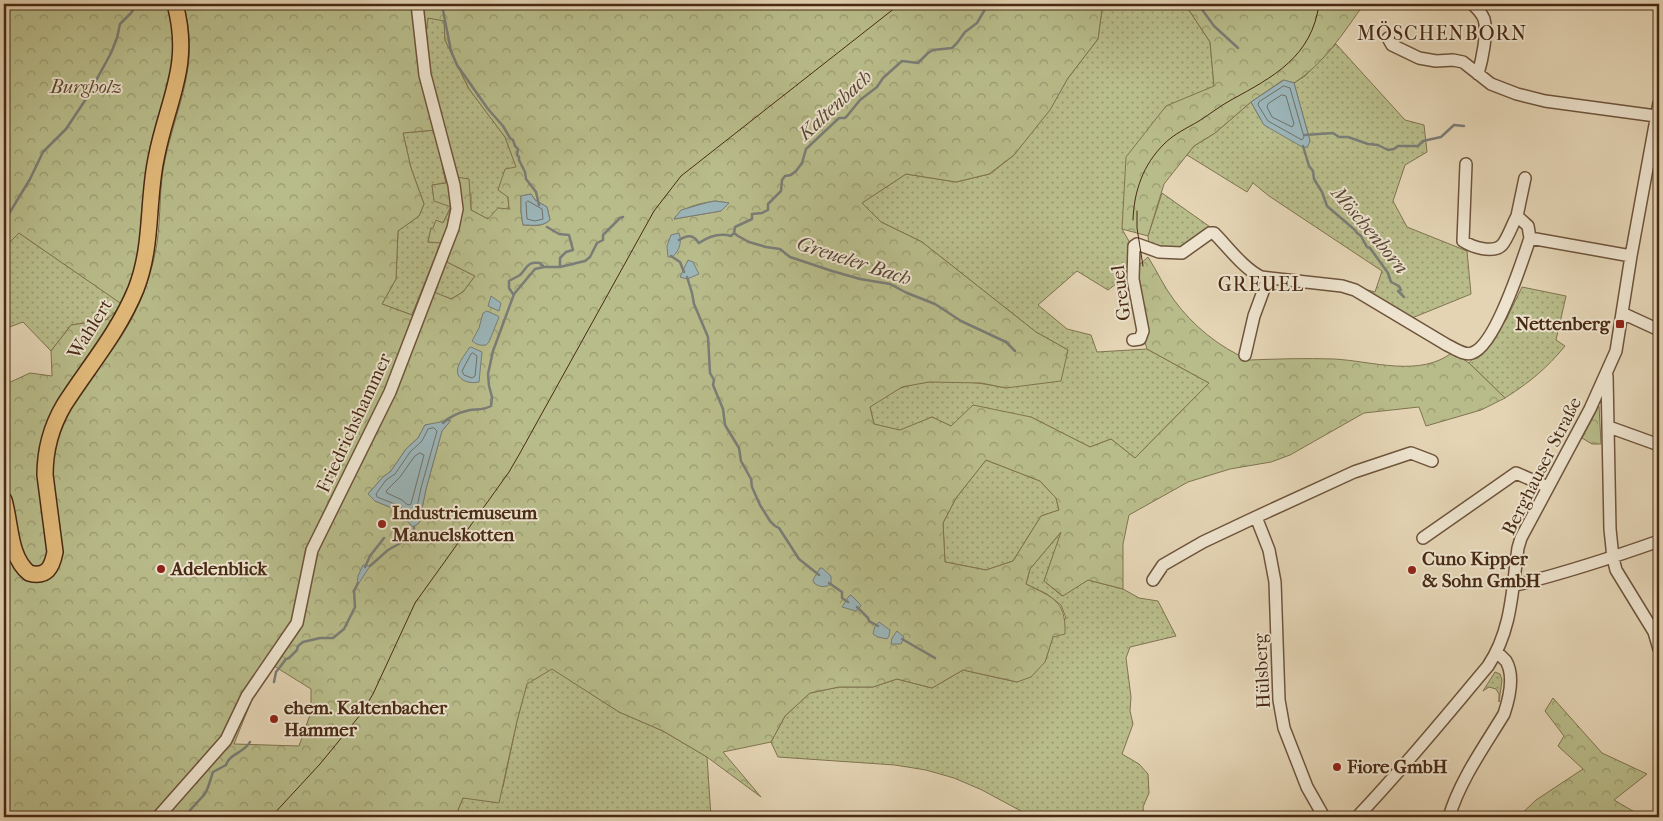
<svg xmlns="http://www.w3.org/2000/svg" width="1663" height="821" viewBox="0 0 1663 821" font-family="'IM FELL French Canon',serif">
  <style>
    .grass { fill: url(#grass-dots); stroke: #80734f }
    .forest { fill: url(#forest-crowns); stroke: #80734f; fill-rule: evenodd }
    .water { fill: #9bb5b9; stroke: #7a7d77 }
    .lines { fill: none; stroke-linecap: round; stroke-linejoin: round }
    .shore { stroke: #727066; stroke-width: 1 }
    .stream { stroke: #7a7d77; stroke-width: 2.5 }
    .minor-casing { stroke: #6f543c; stroke-width: 14 }
    .major-casing { stroke: #482a14; stroke-width: 18 }
    .minor { stroke: #ede3ce; stroke-width: 11 }
    .major { stroke: #e2ba7a; stroke-width: 15 }
    .tram { stroke: #482a14; stroke-width: 1 }
    .poi-dot { fill: #8f2418; stroke: #ede3ce; stroke-width: 2 }
    .labels { text-anchor: middle; dominant-baseline: central; stroke-width: 4; stroke-linejoin: round; paint-order: stroke }
    .park-label { font-size: 19px; font-style: italic; fill: #5e472c; stroke: #ede3ce }
    .street-label { font-size: 19px; fill: #482a14; stroke: #ede3ce }
    .poi-label { font-size: 19px; font-weight: bold; fill: #482a14; stroke: #ede3ce; text-anchor: start }
    .neighbourhood-label { font-size: 20px; letter-spacing: 1px; fill: #482a14; stroke: #ede3ce }
    .water-label { font-size: 20px; font-style: italic; fill: #594635; stroke: #ede3ce }
  </style>
  <defs>
    <pattern id="grass-dots" width="8" height="8" patternUnits="userSpaceOnUse" patternTransform="scale(1.25)"><rect width="8" height="8" fill="#b8bc8a"/><path d="M2 2h.1M6 6h.1" fill="none" stroke="#989970" stroke-width="1.8" stroke-linecap="round"/></pattern>
    <pattern id="forest-crowns" width="20" height="18" patternUnits="userSpaceOnUse" patternTransform="scale(1.25)"><rect width="20" height="18" fill="#b8bc8a"/><path d="M2 6a3 3 0 1 1 6 0M12 15a3 3 0 1 1 6 0" fill="none" stroke="#989970"/></pattern>
  </defs>
  <rect width="100%" height="100%" fill="#e4d4b4"/>
  <filter id="stains"><feTurbulence type="fractalNoise" baseFrequency=".004" numOctaves="4"/><feColorMatrix values="0 0 0 0 .2 0 0 0 0 .09 0 0 0 0 .02 0 0 0 .5 -.17"/></filter>
  <radialGradient id="worn" r=".72"><stop offset=".6" stop-color="#630" stop-opacity="0"/><stop offset="1" stop-color="#630" stop-opacity=".3"/></radialGradient>
  <!-- grass -->
  <path class="grass" d="M1106,4h79l25,38 4,44 -92,143 8,14 -2,26 -3,8 -17,13 -31,-19 -39,34 29,24 24,6 6,17 50,-3 62,34 -74,75 -24,-19 -21,8 -59,-30 -80,9 -19,-9 -32,14 -26,-7 -4,-17c10,-7 22,-17 34,-20 32,-10 69,-6 102,1l62,-38 -32,-18 -114,-90 -41,-20 -19,-19 44,-29 50,8 34,-8 24,-19 35,-45 19,-32 30,-39 4,-30z
    M428,18l16,2 1,20 24,49 36,48 12,31 -9,29 1,12 -21,10 -17,-9v-16l-15,-17 -25,-90 -6,-46z
    M1336,44l69,76 19,5 3,27 -22,13 -12,36 14,26 60,24 4,43 -59,24 -55,-31 18,5 7,-21 -113,-75 -16,-13 -6,9 -60,-37 7,-9 21,-13 36,-31 10,18 49,21 -16,-58 11,-7z
    M435,130l11,53 -14,2 2,15 17,6 -8,17 -7,-2 -3,8 -2,-1 -3,14h13l-29,73 -30,-11 14,-25 2,-48 21,-15 5,-12 -13,-36 -8,-35z
    M1162,193l51,36 -33,21 -31,-4 -1,-10z
    M19,233l105,72 -18,15 -35,5 -20,26 -28,-29 -19,7v-81z
    M445,261l30,15 -12,16 -12,7 -18,-7z
    M1522,287l44,9 -10,44 9,6c-19,23 -35,36 -60,52l-36,-35 37,-43z
    M986,460l54,21 16,17 3,12 -18,6 -28,45 -27,9 -41,-8 -2,-39 13,-25z
    M1062,531l-18,50 18,15 26,-16 35,9 16,9 19,3 18,35 -46,11 -4,11 5,39 -1,14 3,13 -11,30 17,10 9,10 1,19 -6,14 1,10h-112l-50,-27 -28,-12 -28,-8 -31,-5 -117,-8 -7,-15 14,-26 25,-23 29,-6h34l24,-8 35,9 31,-18 54,12 28,-20 8,-26 13,-18 -5,-13 -14,-11 -21,-10 4,-15z
    M552,668l67,44 44,19 44,26 4,60h-256l8,-19 40,-11 14,-66 10,-38z
    M1495,672l5,2 2,6 -3,22v-8l-3,-5 -7,-2 -6,4z"/>
  <!-- forest -->
  <path class="forest" d="M4,4h166c3,12 6,24 7,37 1,41 -19,79 -26,119 -8,49 -4,99 -27,144 -25,50 -78,90 -82,148l13,1c10,-55 57,-92 80,-141 11,-22 18,-45 22,-69 4,-28 2,-56 8,-83 12,-57 36,-96 18,-156h923l-4,5 -4,30 -30,39 -18,32 -36,45 -25,19 -33,8 -50,-8 -44,29 19,19 41,20 114,90 32,18 -7,31 -55,7 -25,-5 -52,-1 -27,5 -32,20 4,17 26,6 32,-13 19,9 22,-21 58,12 59,30 21,-8 24,19 74,-75 -62,-34 -22,-72 23,-20c9,14 16,30 26,43 19,26 45,47 75,60 28,-1 56,-2 85,-1 38,2 86,19 119,-7l16,11 36,35 -24,12 -55,16 -7,-19 -55,6 -74,42 -19,7 -41,7 -42,13 -59,33 -6,29v45l-35,-9 -25,16 -19,-15 17,-49 -31,37 -4,15c27,14 40,16 39,50l-12,3 -8,25 -14,15 -14,5 -54,-12 -31,18 -35,-9 -24,8h-34l-29,6 -25,23 -14,26 -48,10 38,45 -54,-40 -44,-26 -44,-19 -67,-43 -25,15 -10,37 -18,82 -36,-5 -8,19h-451v-432l26,-12 22,3 -1,-25 20,-26 35,-5 17,-15 -104,-72 -15,15zM428,18l16,3 1,19 24,49 36,48 11,30 -11,2 -7,21 10,7 1,12 -11,-1 -10,11 -17,-9 -2,-31 -13,-2 -19,-71v-11l-6,-8 -6,-45zM435,130l11,53 -14,2 2,16 17,6 -8,16 -7,-3 -3,8h-2l-3,14 13,1 -29,72 -30,-11 14,-25 2,-48 21,-15 5,-12 -13,-36 -8,-35zM531,194l4,6 12,7 3,13c-8,7 -17,6 -27,5l-2,-13v-16zM715,201l14,2 -8,8 -47,8c6,-12 28,-16 41,-18zM445,261l30,15 -12,16 -12,7 -17,-7zM450,421l-8,10 -2,7 -14,51 -7,34 -6,4 -16,-17 -22,-9 -7,-7 15,-17 8,-6 15,-22 12,-11 7,-13zM986,460l54,21 16,17 3,12 -18,6 -28,45 -27,9 -41,-8 -2,-39 13,-25zM274,666l37,23v23l-12,34 -65,-2 22,-55z
    M1185,4h179c-20,28 -40,60 -70,79l-11,-3 -32,22 -36,31 -21,13 -30,38 -16,52 -26,-7 4,-72 40,-51 48,-20 -4,-44z
    M1599,406l2,38h-9l-10,-6z
    M1553,698l49,55 45,21 -33,26 29,17h-125l18,-17 47,-31 -25,-23 6,-10 -19,-25z"/>
  <!-- water -->
  <path class="water" d="M1284,80l10,3 16,58 -2,5 -4,2 -40,-23 -13,-23z
    M531,194l4,6 12,7 3,13c-8,7 -17,5 -27,5l-2,-13v-16z
    M715,201l14,2 -8,8 -47,8 7,-9c12,-3 22,-7 34,-9z
    M679,233c3,8 1,18 -7,24h-4l-1,-11 4,-11z
    M688,260l5,2 6,12 -12,5 -7,-2z
    M491,296l10,7 -2,8 -11,-5z
    M487,311l11,5 1,1 -10,25 -3,3c-6,1 -10,-1 -14,-4l7,-13 4,-15z
    M471,347l11,5 -3,30c-5,1 -11,1 -16,-2 -13,-8 0,-22 6,-32z
    M451,420l-9,11 -2,7 -14,51 -7,34 -6,4 -16,-17 -22,-9 -7,-7 15,-17 8,-6 15,-22 12,-11 7,-13z
    M363,565l7,1 -13,20 1,-10z
    M820,568h2l9,8v8c-6,4 -12,3 -17,-1l-1,-3z
    M851,595l9,9 1,2 -5,5 -14,-4 7,-11z
    M879,622l11,8 -1,6 -2,3 -9,-2 -5,-3 2,-8z
    M897,631l7,6 -3,7h-10l1,-6z"/>
  <g class="lines">
    <!-- shore -->
    <path class="shore" d="M1284,86l6,2 14,49 -2,3 -34,-19 -10,-16 1,-3z
      M1282,95l4,1 8,28 -2,3 -20,-10 -5,-10 1,-3z
      M528,201l14,8 1,10 -8,2 -8,-2 -1,-16z
      M473,353l4,3 -2,20 -3,2 -8,-3 -2,-4 9,-17z
      M434,428l3,3 -16,57 -6,29 -3,1 -12,-12 -23,-9 -1,-3 10,-14 9,-6 15,-22 12,-11 6,-12z
      M420,453l4,2 -13,49 -3,1 -6,-5 -15,-7 -1,-2 14,-14 14,-20z"/>
    <!-- stream -->
    <path class="stream" d="M440,4l2,1 9,46 6,14 31,44 15,17 7,12 3,2 2,6 3,3 -1,6 2,2v3l6,12 1,7 10,13 3,13
      M1198,4l16,22 24,22
      M1305,135l28,-2 6,4h9l20,7 10,1 10,5 6,-1 4,-3h20l5,-5 18,-4 13,-12 10,1
      M1303,146l6,20 4,5 1,8 8,13 5,14 28,24 2,3 4,3 6,11 3,1 18,25 3,9 8,4 2,4 -3,1 6,6
      M4,222l26,-43 13,-27 23,-23 20,-30 25,-46 6,-15 3,-14 11,-11 6,-9
      M547,227l12,7 10,1 4,15 -7,2 -6,6v9
      M734,233l4,3 11,6 17,5 14,2 10,8 42,14 28,8 30,5 17,9 28,11 26,17 45,21 9,9
      M679,240c8,-5 14,-6 20,3 9,-6 21,-10 32,-7l3,-3 1,-6 17,-8v-5l10,-1 6,-3v-6l13,-13 1,-11 3,-4 6,-1 5,-4 6,-8 4,-14 33,-31h6l2,-2 13,-16 17,-13 6,-9 19,-17 16,2 10,-10 5,-3 19,-2 5,-5 8,-11 12,-9 11,-19
      M671,256l9,6 4,10
      M687,277l5,16 2,11 14,33 2,36 4,7 -1,5 10,24 2,16 14,23 2,13 10,18 1,8 8,18 10,16 5,5 4,2 20,31 20,16
      M513,294l-4,-6v-7c3,-2 8,-4 11,-6 7,-7 7,-14 20,-12l4,4
      M443,423c7,-7 18,-11 27,-13 7,-1 14,0 21,-4l1,-9 -3,-11 -1,-12 5,-23 21,-57 21,-25 9,-2h16l25,-6 5,-4 7,-14 6,-3v-5l17,-17 3,-1
      M370,566l18,-16 18,-10 8,-9v-4
      M365,567l5,-11 14,-18
      M829,583l13,9v6l6,4
      M857,607l11,11 1,3 9,5
      M902,639l33,19
      M274,682l2,-10 4,-5 6,-8 3,-1 8,-8 1,-4 5,-4 17,-4h13l11,-9 11,-22 -1,-16 4,-8
      M185,817c5,-8 12,-14 19,-22 5,-7 6,-15 9,-23l13,-7c4,-12 18,-12 24,-23"/>
    <defs>
      <path id="minor" d="M1472,4c5,4 9,8 12,15 4,13 -2,41 -6,55
        M1388,38l4,7 27,13 17,3 17,-1 10,2 28,22 26,10 28,7 111,15
        M1466,164l-3,77c9,6 30,13 39,4 5,-5 11,-22 15,-29
        M1525,178l-8,38 11,10 2,12
        M1622,313l37,17
        M1133,340l7,-1 3,-8 -10,-52 1,-33 3,-2 22,8 23,1 28,-20h4c14,14 29,35 47,44l81,9 13,4 92,55c7,3 17,11 25,8 23,-7 50,-91 58,-115l101,18
        M1245,355l9,-39 14,-38
        M1607,376l3,153 3,29 3,12 38,62 5,17
        M1609,427l50,18
        M1423,538l93,-65 32,14
        M1153,580l10,-15 40,-23 53,-25
        M1512,586c50,-12 99,-28 147,-45
        M158,817l68,-77 21,-44 50,-73 15,-73 78,-158 63,-164 4,-19 -3,-24 -29,-110 -8,-71
        M1324,817l-17,-30 -23,-59 -5,-28 -4,-118 -6,-32 -13,-33 98,-45 57,-19 21,8
        M1357,817c46,-48 88,-100 131,-151 24,-36 24,-76 30,-118l3,-10 69,-129 26,-58 15,-95 28,-153
        M1449,817c11,-37 35,-70 55,-103 5,-15 11,-38 2,-53 -3,-3 -6,-6 -9,-9"/>
      <path id="major" d="M4,500c7,24 5,57 25,73 18,5 23,-6 26,-21l-10,-77c0,-26 6,-48 19,-70 25,-39 54,-72 72,-116 17,-44 11,-86 20,-130 11,-59 36,-92 19,-155"/>
    </defs>
    <!-- minor casing -->
    <use href="#minor" class="minor-casing"/>
    <!-- major casing -->
    <use href="#major" class="major-casing"/>
    <!-- minor -->
    <use href="#minor" class="minor"/>
    <!-- major -->
    <use href="#major" class="major"/>
    <!-- tram -->
    <path class="tram" d="M1137,211v17l6,38
      M1133,220c1,-29 10,-55 31,-76 10,-10 23,-16 35,-23 11,-7 21,-15 32,-21 42,-23 81,-43 88,-96
      M271,817l49,-53 41,-50 12,-20 42,-91 94,-131 11,-19 134,-242 27,-35 219,-172"/>
  </g>
  <!-- markers -->
  <g class="poi-dot">
    <rect x="1615" y="319" width="10" height="10" rx="2.5"/>
    <circle cx="382" cy="524" r="5"/>
    <circle cx="161" cy="569" r="5"/>
    <circle cx="1412" cy="570" r="5"/>
    <circle cx="274" cy="719" r="5"/>
    <circle cx="1337" cy="767" r="5"/>
  </g>
  <g class="labels">
    <!-- park labels -->
    <g class="park-label">
      <text x="86" y="87">Burgholz</text>
    </g>
    <!-- street labels -->
    <g class="street-label">
      <text transform="translate(1121 293) rotate(-97)">Greuel</text>
      <text transform="translate(90 329) rotate(-58)">Wahlert</text>
      <text transform="translate(354 423) rotate(-65)">Friedrichshammer</text>
      <text transform="translate(1542 466) rotate(-63)">Berghauser Straße</text>
      <text transform="translate(1262 671) rotate(-93)">Hülsberg</text>
    </g>
    <!-- poi labels -->
    <g class="poi-label">
      <text x="1610" y="324" text-anchor="end">Nettenberg</text>
      <text x="392" y="513">Industriemuseum<tspan x="392" dy="22">Manuelskotten</tspan></text>
      <text x="1422" y="559">Cuno Kipper<tspan x="1422" dy="22">&amp; Sohn GmbH</tspan></text>
      <text x="171" y="569">Adelenblick</text>
      <text x="284" y="708">ehem. Kaltenbacher<tspan x="284" dy="22">Hammer</tspan></text>
      <text x="1347" y="767">Fiore GmbH</text>
    </g>
    <!-- neighbourhood labels -->
    <g class="neighbourhood-label">
      <text x="1442" y="33">MÖSCHENBORN</text>
      <text x="1261" y="284">GREUEL</text>
    </g>
    <!-- water labels -->
    <g class="water-label">
      <text transform="translate(835 105) rotate(-43)">Kaltenbach</text>
      <text transform="translate(1370 230) rotate(50)">Möschenborn</text>
      <text transform="translate(854 261) rotate(18)">Greueler Bach</text>
    </g>
  </g>
  <!-- margin -->
  <rect width="1663" height="821" fill="none" stroke="#e4d4b4" stroke-width="20"/>
  <rect x="5" y="5" width="1653" height="811" fill="none" stroke="#482a14" stroke-width="2.5"/>
  <rect x="10" y="10" width="1643" height="801" fill="none" stroke="#482a14"/>
  <rect width="100%" height="100%" filter="url(#stains)"/>
  <rect width="100%" height="100%" fill="url(#worn)"/>
</svg>
